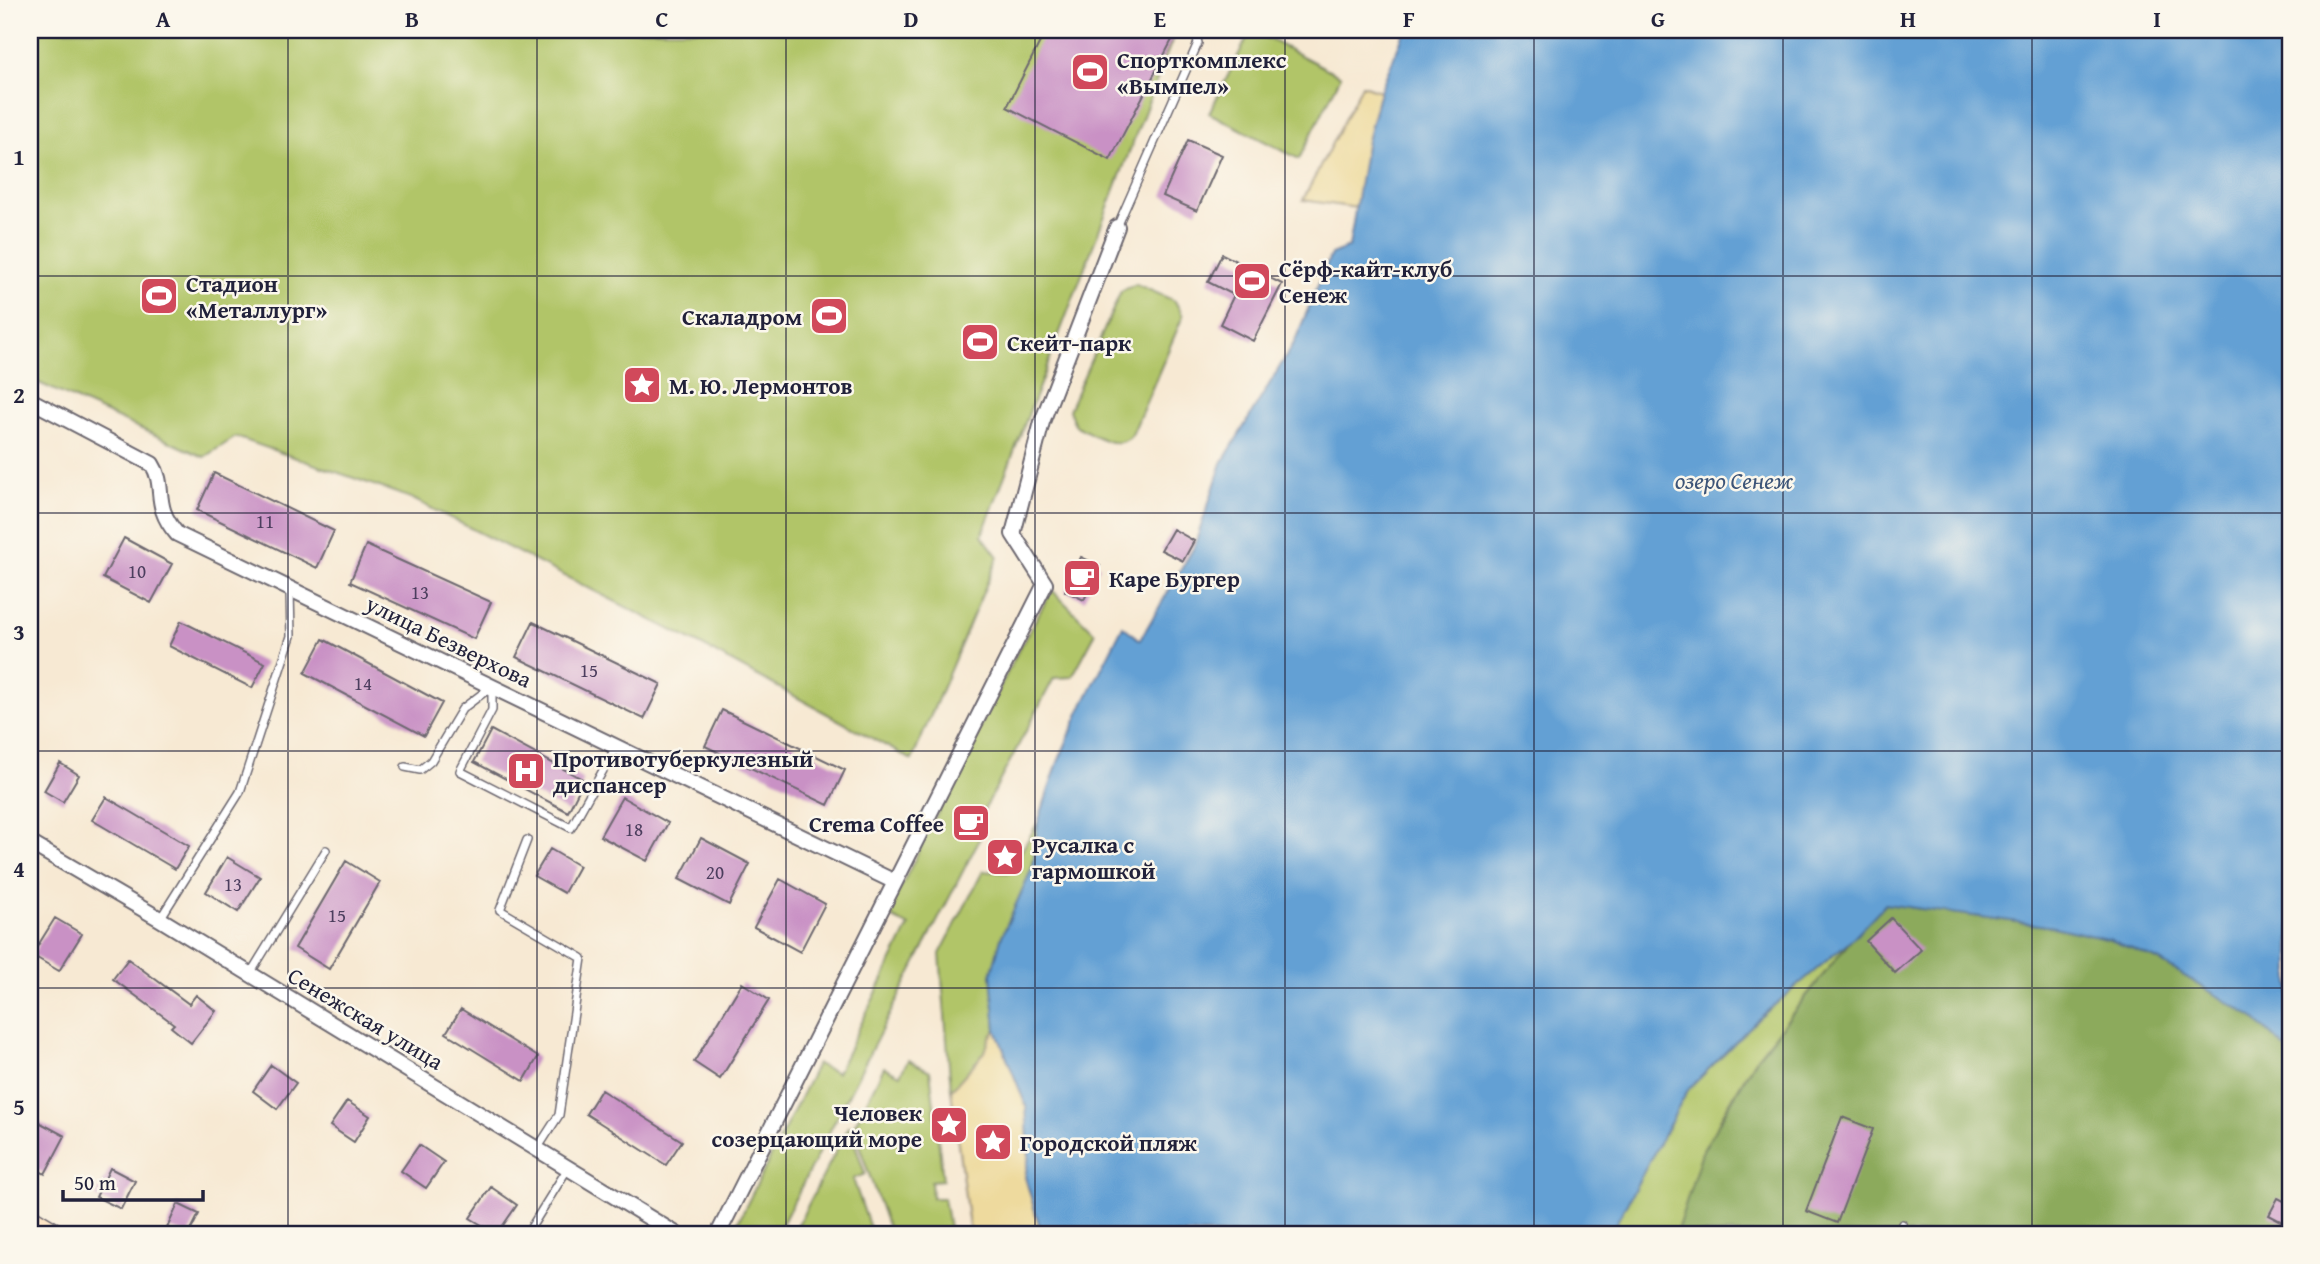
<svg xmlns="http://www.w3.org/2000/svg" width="2320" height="1264" viewBox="0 0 2320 1264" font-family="'Gentium Book Plus',serif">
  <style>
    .green { fill: #b1c568; stroke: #6a7452; stroke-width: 2 }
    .forest { fill: #8caa5c; stroke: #57664c; stroke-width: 2 }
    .sand { fill: #eeda9e; stroke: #887e6c; stroke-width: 2 }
    .water { fill: #63a0d4; stroke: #426188; stroke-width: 2 }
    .building { fill: #c991c5 }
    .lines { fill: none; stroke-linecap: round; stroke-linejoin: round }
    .lane-casing { stroke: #6d6870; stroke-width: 10 }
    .street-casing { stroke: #6d6870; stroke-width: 18 }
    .secondary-casing { stroke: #6d6870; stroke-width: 24 }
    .lane { stroke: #fff; stroke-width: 7 }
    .street { stroke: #fff; stroke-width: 14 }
    .secondary { stroke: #fde5c5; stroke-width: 21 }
    .grid { fill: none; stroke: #22223b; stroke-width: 2; stroke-opacity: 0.55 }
    .labels { text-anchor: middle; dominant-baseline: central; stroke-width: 5; stroke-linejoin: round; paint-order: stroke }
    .number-label { font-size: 19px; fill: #4c3e5e }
    .poi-label { font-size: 23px; font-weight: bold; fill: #22223b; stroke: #fbf7ec; text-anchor: start }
    .street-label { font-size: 23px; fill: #22223b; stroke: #fbf7ec }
    .water-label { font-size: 24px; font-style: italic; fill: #3c5478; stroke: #fbf7ec }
    .neatline { fill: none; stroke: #22223b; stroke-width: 2.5 }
    .grid-label { font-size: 23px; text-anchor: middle; font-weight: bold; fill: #22223b }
  </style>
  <rect width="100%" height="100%" fill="#fbf7ec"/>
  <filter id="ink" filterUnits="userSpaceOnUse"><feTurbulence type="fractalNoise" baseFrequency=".0143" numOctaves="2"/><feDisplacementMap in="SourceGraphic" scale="14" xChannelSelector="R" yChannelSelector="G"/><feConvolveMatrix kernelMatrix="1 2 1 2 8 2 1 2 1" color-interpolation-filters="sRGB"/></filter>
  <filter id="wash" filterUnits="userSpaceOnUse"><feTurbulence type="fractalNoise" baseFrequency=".00686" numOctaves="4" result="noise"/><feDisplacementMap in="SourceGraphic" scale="28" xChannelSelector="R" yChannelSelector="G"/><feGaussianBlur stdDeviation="1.57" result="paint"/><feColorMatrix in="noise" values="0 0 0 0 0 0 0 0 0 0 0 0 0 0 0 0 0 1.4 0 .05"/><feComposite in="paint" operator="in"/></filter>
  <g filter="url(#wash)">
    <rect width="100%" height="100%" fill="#f7e9d3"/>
    <!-- green -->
    <path class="green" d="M30,30h1127l16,8 -191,497 16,22 -86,203 -215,-117 -286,-145 -175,-61 -32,20 -174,-78z
      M1251,30l90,46 -42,83 -90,-46z
      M1136,284l39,17 8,15 -51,119c-14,18 -40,-1 -57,-10l-6,-15 52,-119z
      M1052,590l43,43 -1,3 -22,41 -18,1 -74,140 -11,-4 -7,14 18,10 -203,396h-45l85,-170 20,9 72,-147 -22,-11 130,-262z
      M1038,822l-5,44 -32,72 -10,37 5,55 -6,7 -5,15 -34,38 -11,-136 43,-83 26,2z
      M1852,939l-98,122 -33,56 -45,117h-62l1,-9 73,-135 69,-70z
      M908,1060l22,11 13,109 -12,1 1,17h12l6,36h-60l-37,-106 31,-61 16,8z
      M849,1126l16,48 -12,5 19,55h-79z"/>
    <!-- forest -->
    <path class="forest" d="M1885,904l169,23 57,13 47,20 96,58 36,35v181h-614l26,-82 52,-90 98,-123z"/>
    <!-- sand -->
    <path class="sand" d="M1362,85l18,6 -14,54 -9,63 -54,-8z
      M996,1030l30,76 3,50 -4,21 17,57h-72l-19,-144 34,-38 5,-15z"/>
    <!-- water -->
    <path class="water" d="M1405,30h885v1023l-36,-35 -96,-58 -47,-20 -57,-13 -169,-23 -33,35 -95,81 -69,70 -73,135 -1,9h-572l-17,-57 4,-21 -3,-50 -30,-76 -5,-55 10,-37 32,-72 5,-44 20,-60 22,-51 43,-85 17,14 54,-93 28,-84 72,-120 37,-89 18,-7 17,-102 14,-54z"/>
    <g id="blocks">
      <!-- building -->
      <path class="building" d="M1046,30h111l16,8 -63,122 -103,-53z
        M1188,140l34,15 -25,56 -34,-15z
        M1222,254l60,30 -29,57 -33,-17 14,-29 -26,-13z
        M214,473l120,58 -17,37 -120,-58z
        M1173,529l21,12 -11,20 -22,-11z
        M124,538l48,26 -21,39 -48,-25z
        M366,545l125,57 -17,37 -124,-57z
        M1081,557l19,9 -16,34 -19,-9z
        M181,621l84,42 -13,25 -83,-42z
        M533,622l128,62 -17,35 -128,-62z
        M323,639l119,64 -18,33 -119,-63z
        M722,710l123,60 -17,35 -123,-59z
        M491,730l93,50 -16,32 -94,-50z
        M60,763l19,12 -16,27 -19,-11z
        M106,797l83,49 -14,23 -83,-49z
        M622,797l46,26 -21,38 -47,-25z
        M701,838l49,26 -21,41 -50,-26z
        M550,849l29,17 -15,27 -30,-17z
        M227,857l33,20 -22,35 -32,-20z
        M346,861l34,21 -51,87 -34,-21z
        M780,879l45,25 -25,48 -46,-25z
        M55,918l27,16 -23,37 -27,-16z
        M1891,918l30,32 -26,23 -29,-32z
        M128,959l61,45 7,-9 20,16 -25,32 -20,-16 3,-3 -61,-45z
        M742,983l27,17 -49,79 -26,-17z
        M461,1009l77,48 -14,24 -78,-48z
        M271,1065l25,18 -19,26 -24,-18z
        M601,1090l81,51 -16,24 -80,-51z
        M347,1101l23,15 -16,26 -24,-16z
        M1842,1117l31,12 -36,94 -31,-12z
        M37,1121l28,15 -20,38 -15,-8v-31z
        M419,1145l25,17 -18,26 -25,-17z
        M110,1168l25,13 -14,28 -25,-12z
        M491,1187l26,18 -20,29 -27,-16z
        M2278,1198l12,6v22l-21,-11z
        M178,1204l21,10 -10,20 -22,-6z"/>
    </g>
  </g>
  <g filter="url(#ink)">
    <use href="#blocks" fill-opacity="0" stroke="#6d6870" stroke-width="2"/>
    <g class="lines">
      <defs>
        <path id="lane" d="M1117,227l81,-184 -3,-13
          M492,686v24l-32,61 111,57 45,-81
          M405,767l15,3 11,-9 31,-52 29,-22
          M527,840l-27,70 82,48 -23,157 -22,34
          M160,919l80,-127 51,-156 -1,-46
          M250,974l76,-124
          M527,1234l41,-66
          M1898,1234l4,-10"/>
        <path id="street" d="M30,400l122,64c15,23 -1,40 25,70l718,348
          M30,843l130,76 516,315
          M718,1234l327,-650 -32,-50 29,-112 75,-195"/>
        <path id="secondary" d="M30,1219l25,15"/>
      </defs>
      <!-- lane casing -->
      <use href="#lane" class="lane-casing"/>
      <!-- street casing -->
      <use href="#street" class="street-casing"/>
      <!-- secondary casing -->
      <use href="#secondary" class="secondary-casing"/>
      <!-- lane -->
      <use href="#lane" class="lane"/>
      <!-- street -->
      <use href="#street" class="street"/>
      <!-- secondary -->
      <use href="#secondary" class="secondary"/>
    </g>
  </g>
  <!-- grid -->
  <path class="grid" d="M288,30v1204M537,30v1204M786,30v1204M1035,30v1204M1285,30v1204M1534,30v1204M1783,30v1204M2032,30v1204M30,276h2260M30,513h2260M30,751h2260M30,988h2260"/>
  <!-- icons -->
  <defs>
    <symbol id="stadium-square" viewBox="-11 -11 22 22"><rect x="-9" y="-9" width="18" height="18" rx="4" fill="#d1495b" stroke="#fbf7ec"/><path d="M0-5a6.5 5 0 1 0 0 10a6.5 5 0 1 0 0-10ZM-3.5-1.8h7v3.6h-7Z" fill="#fff"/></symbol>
    <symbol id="sight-square" viewBox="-11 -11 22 22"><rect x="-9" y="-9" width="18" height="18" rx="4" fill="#d1495b" stroke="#fbf7ec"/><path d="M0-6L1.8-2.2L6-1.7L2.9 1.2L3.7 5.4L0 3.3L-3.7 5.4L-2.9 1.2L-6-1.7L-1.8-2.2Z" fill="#fff"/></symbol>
    <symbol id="cafe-square" viewBox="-11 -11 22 22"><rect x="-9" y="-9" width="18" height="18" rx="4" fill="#d1495b" stroke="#fbf7ec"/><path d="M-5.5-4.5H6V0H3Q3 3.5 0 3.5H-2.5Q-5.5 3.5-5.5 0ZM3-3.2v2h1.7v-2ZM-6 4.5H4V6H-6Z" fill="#fff"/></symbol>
    <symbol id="hospital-square" viewBox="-11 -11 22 22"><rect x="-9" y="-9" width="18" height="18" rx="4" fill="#d1495b" stroke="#fbf7ec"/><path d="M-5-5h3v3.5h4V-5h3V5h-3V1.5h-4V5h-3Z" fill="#fff"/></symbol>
  </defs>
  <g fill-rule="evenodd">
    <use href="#stadium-square" x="1068" y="50" width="44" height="44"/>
    <use href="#stadium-square" x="1230" y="259" width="44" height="44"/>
    <use href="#stadium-square" x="137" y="274" width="44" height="44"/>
    <use href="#stadium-square" x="807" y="294" width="44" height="44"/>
    <use href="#stadium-square" x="958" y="320" width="44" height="44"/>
    <use href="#sight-square" x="620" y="363" width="44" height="44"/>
    <use href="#cafe-square" x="1060" y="556" width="44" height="44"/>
    <use href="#hospital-square" x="504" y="749" width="44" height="44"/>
    <use href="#cafe-square" x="949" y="801" width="44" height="44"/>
    <use href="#sight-square" x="983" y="835" width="44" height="44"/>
    <use href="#sight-square" x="927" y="1103" width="44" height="44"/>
    <use href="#sight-square" x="971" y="1120" width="44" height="44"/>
  </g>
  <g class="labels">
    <!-- number labels -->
    <g class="number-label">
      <text x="265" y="521">11</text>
      <text x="137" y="571">10</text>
      <text x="420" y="592">13</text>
      <text x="589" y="670">15</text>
      <text x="363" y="683">14</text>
      <text x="634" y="829">18</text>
      <text x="715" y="872">20</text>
      <text x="233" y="884">13</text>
      <text x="337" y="915">15</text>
    </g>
    <!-- poi labels -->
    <g class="poi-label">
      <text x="1117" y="59">Спорткомплекс<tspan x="1117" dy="26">«Вымпел»</tspan></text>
      <text x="1279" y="268">Сёрф-кайт-клуб<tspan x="1279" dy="26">Сенеж</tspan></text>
      <text x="186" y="283">Стадион<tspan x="186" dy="26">«Металлург»</tspan></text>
      <text x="802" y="316" text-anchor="end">Скаладром</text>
      <text x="1007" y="342">Скейт-парк</text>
      <text x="669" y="385">М. Ю. Лермонтов</text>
      <text x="1109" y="578">Каре Бургер</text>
      <text x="553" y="758">Противотуберкулезный<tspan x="553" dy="26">диспансер</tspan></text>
      <text x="944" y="823" text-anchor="end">Crema Coffee</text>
      <text x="1032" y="844">Русалка с<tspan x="1032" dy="26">гармошкой</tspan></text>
      <text x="922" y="1112" text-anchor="end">Человек<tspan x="922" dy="26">созерцающий море</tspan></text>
      <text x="1020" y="1142">Городской пляж</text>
    </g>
    <!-- street labels -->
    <g class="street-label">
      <text transform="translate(449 641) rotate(26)">улица Безверхова</text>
      <text transform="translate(366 1018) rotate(31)">Сенежская улица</text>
    </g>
    <!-- water labels -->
    <g class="water-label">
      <text x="1734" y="480">озеро Сенеж</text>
    </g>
  </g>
  <!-- margin -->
  <rect width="2320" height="1264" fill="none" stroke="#fbf7ec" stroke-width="77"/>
  <!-- scale -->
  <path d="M63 1190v10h140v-10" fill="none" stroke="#22223b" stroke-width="3.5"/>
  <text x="74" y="1190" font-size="21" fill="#22223b" stroke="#fbf7ec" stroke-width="5" paint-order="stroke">50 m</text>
  <rect x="38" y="38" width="2244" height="1188" class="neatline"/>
  <g class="grid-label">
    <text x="163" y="27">A</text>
    <text x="412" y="27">B</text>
    <text x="662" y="27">C</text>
    <text x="911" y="27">D</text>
    <text x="1160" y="27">E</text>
    <text x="1409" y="27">F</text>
    <text x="1658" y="27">G</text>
    <text x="1908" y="27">H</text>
    <text x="2157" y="27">I</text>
    <text x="19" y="165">1</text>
    <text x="19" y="403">2</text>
    <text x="19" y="640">3</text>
    <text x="19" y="877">4</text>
    <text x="19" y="1115">5</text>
  </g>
</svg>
